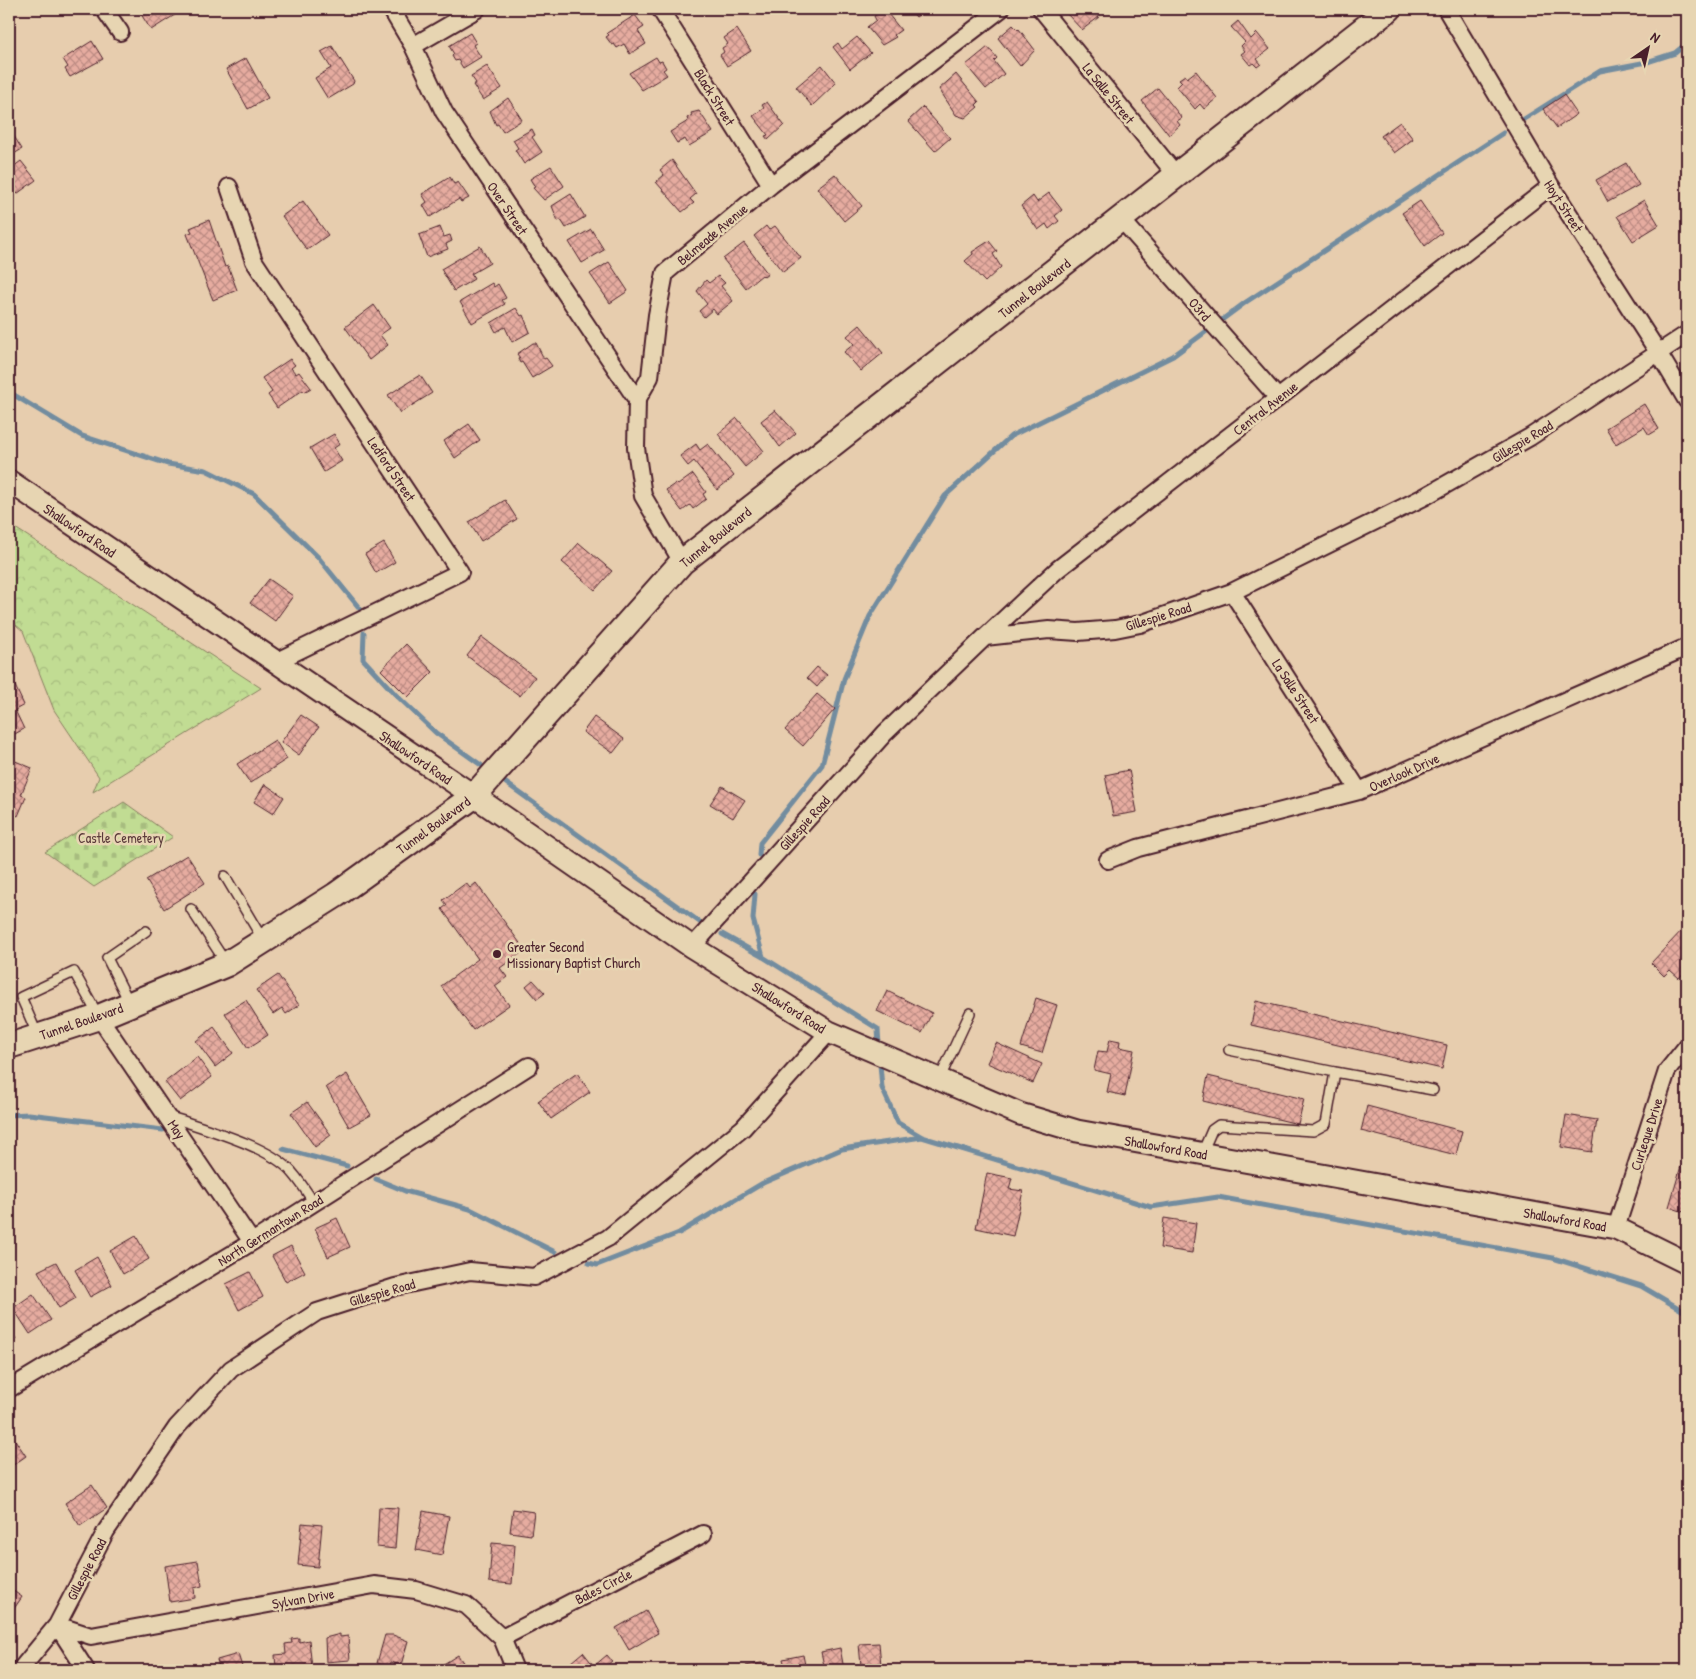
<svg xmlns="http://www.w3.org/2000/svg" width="1696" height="1679" viewBox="0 0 1696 1679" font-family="'Patrick Hand',sans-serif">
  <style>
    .forest { fill: url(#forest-crowns); stroke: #867e5f }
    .cemetery { fill: url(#cemetery-stones); stroke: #867e5f }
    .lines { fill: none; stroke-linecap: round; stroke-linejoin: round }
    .stream { stroke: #728c9f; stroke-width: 5 }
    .building { fill: url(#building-cross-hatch); stroke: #4a1f2b }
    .service-casing { stroke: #4a1f2b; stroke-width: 12 }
    .minor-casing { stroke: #4a1f2b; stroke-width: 20 }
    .tertiary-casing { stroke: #4a1f2b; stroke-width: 25 }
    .secondary-casing { stroke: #4a1f2b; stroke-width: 28 }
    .service { stroke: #e7d5b2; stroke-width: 9 }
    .minor { stroke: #e7d5b2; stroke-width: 16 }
    .tertiary { stroke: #e7d5b2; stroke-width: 21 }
    .secondary { stroke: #e7d5b2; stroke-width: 24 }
    .poi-dot { fill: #4a1f2b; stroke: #e7d5b2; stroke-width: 2 }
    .labels { text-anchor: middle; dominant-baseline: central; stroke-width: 5; stroke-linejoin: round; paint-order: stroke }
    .street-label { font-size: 14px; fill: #4a1f2b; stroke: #e7d5b2 }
    .park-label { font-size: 14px; fill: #5c3b3b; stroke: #e7d5b2 }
    .poi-label { font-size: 14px; fill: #4a1f2b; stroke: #e7d5b2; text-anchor: start }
  </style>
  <defs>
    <pattern id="forest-crowns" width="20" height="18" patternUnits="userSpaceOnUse" patternTransform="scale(1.25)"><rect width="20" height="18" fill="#c1dc93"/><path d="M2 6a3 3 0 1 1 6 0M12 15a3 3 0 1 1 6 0" fill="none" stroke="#a7bc7f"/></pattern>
    <pattern id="cemetery-stones" width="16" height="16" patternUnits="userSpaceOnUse" patternTransform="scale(1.25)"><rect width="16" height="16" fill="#c1dc93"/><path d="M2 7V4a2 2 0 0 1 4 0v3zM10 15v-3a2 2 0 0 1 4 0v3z" fill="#a7bc7f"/></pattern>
    <pattern id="building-cross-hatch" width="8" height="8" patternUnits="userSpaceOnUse" patternTransform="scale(1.25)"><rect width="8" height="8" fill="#e6aca0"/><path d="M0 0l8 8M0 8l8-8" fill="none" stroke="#bc8b83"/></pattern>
  </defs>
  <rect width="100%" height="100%" fill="#e7cdae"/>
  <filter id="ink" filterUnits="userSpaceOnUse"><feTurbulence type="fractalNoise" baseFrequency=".02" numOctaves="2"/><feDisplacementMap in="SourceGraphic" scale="10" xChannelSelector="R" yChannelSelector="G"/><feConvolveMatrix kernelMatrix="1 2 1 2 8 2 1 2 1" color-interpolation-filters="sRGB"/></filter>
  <g filter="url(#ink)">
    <!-- forest -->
    <path class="forest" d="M9,524l252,164 -168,104 6,-15 -45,-67 -31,-79 -14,-12z"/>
    <!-- cemetery -->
    <path class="cemetery" d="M124,802l49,35 -79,50 -49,-35z"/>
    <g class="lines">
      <!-- stream -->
      <path class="stream" d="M1524,119l76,-48 47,-9 28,-9 12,-10
        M9,392l73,44 86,28 38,6 48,24 64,63 47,58
        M364,633l-1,26 32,35 41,39 45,32
        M506,783l195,140
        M759,855l1,-12 62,-78 22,-86 26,-63 75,-120 66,-60 162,-80 73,-54 257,-169
        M755,894l-2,25 10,38
        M722,934l41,23 115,72 1,17
        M880,1064l2,24 16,35 24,14 229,70 67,-10 335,61 88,28 46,27
        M9,1115l20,-1 134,16
        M283,1149l64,17
        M376,1179l29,12 65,18 85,43
        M589,1263l8,2 82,-32 84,-50 79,-34 80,-12"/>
    </g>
    <!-- building -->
    <path class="building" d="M142,9h38l1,2 -30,19 -12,-19z
      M884,9l17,21 -7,5 2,2 -14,8 -15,-18 9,-7 -2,-4z
      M909,9h18l-11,8z
      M1066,9h26l7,8 -17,13 -15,-16 2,-1z
      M635,15l9,12 -6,4 8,13 -16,10 -6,-10 -7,4 -3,-4 -2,1 -6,-8 3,-2 -2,-2z
      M1238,21l13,18 6,-6 13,16 -13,10 4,5 -4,3 -4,-4 -3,2 -9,-11 4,-3 -4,-5 4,-4 -14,-15z
      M1013,25l5,5 1,-1 16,21 -15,16 -22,-28z
      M737,29l14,22 -24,15 -7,-11 4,-3 -2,-4 6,-4 -4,-6z
      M470,33l6,10 -3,2 8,12 -18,11 -5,-8 -3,1 -3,-5 2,-2 -5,-8z
      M857,37l14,16 -21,16 -17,-22 5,-4 4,6z
      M92,41l11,18 -33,18 -5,-8 3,-2 -5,-8z
      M332,46l22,35 -1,3 -25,15 -13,-21 16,-10 -10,-16z
      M988,47l9,11 -3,3 10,13 -18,15 -20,-24z
      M656,57l3,5 3,-1 4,7 -3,2 4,5 -25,15 -13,-17z
      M246,58l22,40 -20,11 -22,-40z
      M822,65l14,18 -24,23 -16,-19z
      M487,66l15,22 -19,12 -10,-15 3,-2 -5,-7z
      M1196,71l21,27 -13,11 -4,-5 -5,5 -18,-22 5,-5 -3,-3 6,-4 2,3z
      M956,74l23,28 -3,3 2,2 -13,11 -9,-3 -17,-26z
      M1158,88l24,30 -5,3 3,4 -11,10 -27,-34z
      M1564,95l13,19 -20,14 -14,-19z
      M508,98l14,22 -19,12 -5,-8 -2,1 -6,-14z
      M767,102l17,23 -16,15 -3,-4 3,-1 -15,-19 11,-8 -2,-3z
      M923,107l27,31 -15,13 -27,-30z
      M699,111l14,21 -24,14 -4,-7 -8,4 -7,-11 18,-11 -1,-3 5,-3 -1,-2z
      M1400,122l13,17 -19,14 -13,-17z
      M532,129l3,6 -3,2 10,15 -18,12 -9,-14 3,-2 -5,-8z
      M10,130l12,19 -13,8v-26z
      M672,160l24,34 -6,5 4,4 -12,9 -26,-30 8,-7 -4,-5z
      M21,161l15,19 -26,19 -1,-29z
      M1626,163l13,22 -31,17 -12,-22z
      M551,166l13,20 -20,14 -11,-12 2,-1 -5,-8z
      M835,174l27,32 -18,15 -27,-33z
      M450,177l4,7 4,-2 11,16 -8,4 -2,-3 -29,18 -7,-12 4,-3 -5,-8z
      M1049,193l13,17 -7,6 4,5 -10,8 -3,-5 -8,6 -17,-24 12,-10 4,6z
      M571,194l14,23 -19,11 -5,-8 -3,1 -6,-15z
      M1644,200l15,25 -26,16 -16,-25z
      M303,201l25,34 -21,15 -25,-34z
      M1420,201l22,32 -17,13 -23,-33z
      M209,220l16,47 3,-1 9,24 -24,10 -26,-66 5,-2 -2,-4z
      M766,226l3,4 6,-4 26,32 -18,14 -29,-36z
      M440,227l4,10 6,-2 2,6 -6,3 2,5 -21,8 -8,-22z
      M591,229l13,21 -22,13 -13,-21z
      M989,241l8,10 -4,3 8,13 -16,15 -20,-21 8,-7 -1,-2z
      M744,243l24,31 -4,3 -2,-2 -16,13 -23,-29z
      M480,246l10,17 -19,11 3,5 -20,12 -13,-22z
      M609,262l19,29 -18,12 -20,-29z
      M718,276l7,7 -4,3 12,15 -16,13 -4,-5 -9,8 -5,-6 8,-7 -10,-13 9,-11 3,3z
      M492,283l2,4 4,-3 8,14 -4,2 3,4 -33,19 -12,-21z
      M374,305l16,23 -10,7 8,10 -19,15 -24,-33z
      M516,308l5,8 2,-1 7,17 -18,10 -7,-15 -9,5 -5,-9z
      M860,325l23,28 -22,18 -17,-19 10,-8 -7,-8z
      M533,343h3l8,16 2,-1 6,8 -20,12 -10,-16 -2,1 -2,-4 2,-1 -3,-4z
      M290,359l5,6 -4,3 5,6 3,-2 12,16 -7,4 -1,-2 -26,18 -9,-13 4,-3 -10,-14z
      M420,375l12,18 -32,20 -12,-18z
      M1644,404l15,25 -10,6 -5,-8 -28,17 -10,-16z
      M775,410l21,23 -16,14 -19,-26z
      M737,418l27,33 -19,16 -27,-33z
      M469,424l11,16 -25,18 -11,-17z
      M334,434l6,10 -6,4 8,13 -18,11 -14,-24z
      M696,444l4,6 8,-6 26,32 -17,14 -23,-29 -6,5 -8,-10z
      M693,474l13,18 -3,2 3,5 -13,10 -3,-4 -8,6 -16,-21 10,-7 2,2z
      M505,500l12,19 -36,22 -12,-19z
      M384,543l11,19 -19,11 -11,-19z
      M579,543l33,28 -17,19 -33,-28z
      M269,579l24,17 -18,25 -25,-18z
      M482,637l53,40 -15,19 -53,-40z
      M406,644l27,28 -25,25 -27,-27z
      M817,667l10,8 -10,12 -10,-9z
      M9,673l15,32 -9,5 9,19 -15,8z
      M817,694l18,15 -32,37 -18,-16z
      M301,715l18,12 -20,28 -18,-13z
      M594,717l30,22 -11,14 -30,-21z
      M275,740l12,19 -37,24 -13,-19z
      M13,760l19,8 -11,27 5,2 -8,19 -4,-2 -5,13v-57z
      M1129,770l8,42 -24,4 -8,-41z
      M265,784l19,13 -11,17 -19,-12z
      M722,786l23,14 -12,18 -23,-14z
      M187,855l18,28 -41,26 -18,-29z
      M466,883l4,5 6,-5 49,67 -25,18 7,9 -12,9 14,19 -36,25 -32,-44 37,-27 -36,-50 5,-4 -4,-5z
      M1684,928l3,3v38l-8,9 -9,-8 -6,6 -13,-13z
      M278,975l21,30 -13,9 -4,-6 -9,6 -17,-24z
      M533,980l12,13 -8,6 -11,-13z
      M887,991l45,22 -10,20 -45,-22z
      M1036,998l21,7 -15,48 -21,-6z
      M246,1000l22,35 -20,13 -23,-35z
      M1256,1001l191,44 -5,24 -191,-44z
      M214,1027l19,26 -18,14 -19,-26z
      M1110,1039l10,2 -1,6 15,3 -9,46 -18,-4 4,-18 -17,-4 4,-19 9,1z
      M996,1043l46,21 -9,19 -46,-20z
      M197,1057l15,20 -32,24 -15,-19z
      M577,1073l13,19 -39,27 -13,-18z
      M347,1074l24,41 -22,12 -23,-40z
      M1208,1076l96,23 -6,25 -95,-23z
      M307,1102l24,33 -16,12 -24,-34z
      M1367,1106l95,25 -6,24 -95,-24z
      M1566,1115l31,5 -5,32 -31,-5z
      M1681,1166l6,2v45l-18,-6z
      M987,1173l25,5 -3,11 14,2 -10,45 -37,-8z
      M337,1218l13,29 -22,10 -13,-29z
      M1164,1218l32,5 -4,30 -32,-5z
      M136,1236l13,23 -26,15 -13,-23z
      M291,1246l14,26 -19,10 -14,-26z
      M97,1257l15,28 -22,12 -15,-27z
      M56,1262l20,36 -17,10 -21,-37z
      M250,1272l13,25 -24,13 -13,-26z
      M33,1294l18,26 -21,14 -17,-26z
      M9,1327l7,12 -7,5z
      M9,1431l17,25 -17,12z
      M92,1485l15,23 -27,18 -15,-23z
      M379,1507l19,1 -3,41 -18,-2z
      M513,1509l21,3 -3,23 -21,-3z
      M423,1511l26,5 -7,39 -26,-5z
      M302,1523l20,2 -4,42 -20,-2z
      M492,1543l23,2 -3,39 -23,-2z
      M198,1561l4,25 -8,2 1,10 -25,4 -5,-36z
      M9,1588l13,9 -13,19z
      M646,1611l12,22 -29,17 -13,-22z
      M340,1634v3l8,-1 2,24 -24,2 -1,-24z
      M385,1635h8l15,6 -7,24 -10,-3 -1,5 -13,-4z
      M299,1638v4l10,-2 3,28 -26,2 -1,-3 -9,1 -1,-13 11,-1 -1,-10 7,-1 -1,-4z
      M879,1643l2,22 -20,1 -2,-22z
      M840,1648l4,21 -19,1 -4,-18z
      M583,1652l11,14 13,-11 5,6 -11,9h-35l-2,-2z
      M238,1654l5,16h-23l-3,-10z
      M458,1655l10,15h-31l5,-5z
      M803,1655l3,15h-20l-3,-11z
      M766,1662l1,8h-20l-1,-4z"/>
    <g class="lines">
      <defs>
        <path id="service" d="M225,876l38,64
          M191,909l35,54
          M130,1004l-23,-46 39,-27
          M38,1036l-17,-39 53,-25 25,45
          M1229,1050l106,22
          M939,1080l31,-67
          M168,1116c34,12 99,29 123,55 9,10 16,21 23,32
          M1202,1153l10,-23 7,-5 94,6 13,-7 9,-52 98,18"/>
        <path id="minor" d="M104,9l16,23
          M391,9l22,37 31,66 193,288
          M660,9l111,176
          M1041,9l136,167
          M1446,9l105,177 107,166 29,49
          M413,46l64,-37
          M229,187l25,74 206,311 -185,90
          M1122,220l156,178
          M682,562l-39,-66 -7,-48 1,-48 13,-23 7,-62 8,-42 106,-88 230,-176
          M1232,592l127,199
          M985,637l73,-68 493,-383
          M1108,860l30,-12 221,-57 328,-144
          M692,947l193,-214 100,-96 64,-7 29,2 37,-3 25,-5 92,-32 192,-95 106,-60 157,-103
          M99,1017l153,225
          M1616,1228l51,-157 20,-25
          M9,1389l243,-147 277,-176
          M57,1625l34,11 283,-51 42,5 50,15 36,33 13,32
          M57,1625l29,45
          M502,1638l201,-104
          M20,1670l37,-45 49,-94 71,-104 54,-58 86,-57 78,-25 75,-16 64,6 74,-39 135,-110 86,-96"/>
        <path id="tertiary" d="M9,481l465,315 218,151 137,85 191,82 57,17 539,97 71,35"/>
        <path id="secondary" d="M9,1046l90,-29 128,-53 109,-69 138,-99 208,-234 707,-553"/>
      </defs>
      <!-- service casing -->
      <use href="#service" class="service-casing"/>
      <!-- minor casing -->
      <use href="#minor" class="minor-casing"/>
      <!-- tertiary casing -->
      <use href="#tertiary" class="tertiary-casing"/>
      <!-- secondary casing -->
      <use href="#secondary" class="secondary-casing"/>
      <!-- service -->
      <use href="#service" class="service"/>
      <!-- minor -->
      <use href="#minor" class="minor"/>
      <!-- tertiary -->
      <use href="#tertiary" class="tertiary"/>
      <!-- secondary -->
      <use href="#secondary" class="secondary"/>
    </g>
  </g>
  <!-- markers -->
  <circle class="poi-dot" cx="497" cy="954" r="5"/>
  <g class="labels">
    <!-- street labels -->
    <g class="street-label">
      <text transform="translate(1109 93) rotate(51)">La Salle Street</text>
      <text transform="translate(715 97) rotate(58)">Black Street</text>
      <text transform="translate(1564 206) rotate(57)">Hoyt Street</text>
      <text transform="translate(508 208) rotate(56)">Over Street</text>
      <text transform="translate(712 234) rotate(-40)">Belmeade Avenue</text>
      <text transform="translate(1034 288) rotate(-38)">Tunnel Boulevard</text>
      <text transform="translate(1200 309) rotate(49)">O3rd</text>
      <text transform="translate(1265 408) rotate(-38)">Central Avenue</text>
      <text transform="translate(1522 441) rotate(-31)">Gillespie Road</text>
      <text transform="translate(392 469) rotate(56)">Ledford Street</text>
      <text transform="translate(80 530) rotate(34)">Shallowford Road</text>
      <text transform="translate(715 537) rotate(-39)">Tunnel Boulevard</text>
      <text transform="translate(1158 616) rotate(-17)">Gillespie Road</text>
      <text transform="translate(1296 691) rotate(57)">La Salle Street</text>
      <text transform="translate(416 757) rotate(34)">Shallowford Road</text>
      <text transform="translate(1404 772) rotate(-24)">Overlook Drive</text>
      <text transform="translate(804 823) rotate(-48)">Gillespie Road</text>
      <text transform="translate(433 825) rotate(-36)">Tunnel Boulevard</text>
      <text transform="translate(789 1007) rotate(32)">Shallowford Road</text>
      <text transform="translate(81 1021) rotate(-19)">Tunnel Boulevard</text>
      <text transform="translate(177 1129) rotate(56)">May</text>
      <text transform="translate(1646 1134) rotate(-72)">Curleque Drive</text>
      <text transform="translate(1166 1147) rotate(10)">Shallowford Road</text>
      <text transform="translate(1565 1219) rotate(10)">Shallowford Road</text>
      <text transform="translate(270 1230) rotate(-32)">North Germantown Road</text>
      <text transform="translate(382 1292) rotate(-16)">Gillespie Road</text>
      <text transform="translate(86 1569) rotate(-62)">Gillespie Road</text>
      <text transform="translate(603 1586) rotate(-27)">Bales Circle</text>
      <text transform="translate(303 1598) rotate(-10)">Sylvan Drive</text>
    </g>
    <!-- park labels -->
    <g class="park-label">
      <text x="121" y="837">Castle Cemetery</text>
    </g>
    <!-- poi labels -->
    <g class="poi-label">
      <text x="507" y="946">Greater Second<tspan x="507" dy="16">Missionary Baptist Church</tspan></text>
    </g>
  </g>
  <!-- margin -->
  <rect width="1696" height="1679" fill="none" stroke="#e7d5b2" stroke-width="30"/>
  <rect x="15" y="15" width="1666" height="1649" fill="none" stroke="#4a1f2b" stroke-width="2" filter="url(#ink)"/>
  <!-- north arrow -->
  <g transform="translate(1648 48) rotate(34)" stroke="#e7d5b2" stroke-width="4" paint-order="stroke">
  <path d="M0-4L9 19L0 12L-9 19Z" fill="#4a1f2b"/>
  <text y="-8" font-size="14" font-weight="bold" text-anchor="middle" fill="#4a1f2b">N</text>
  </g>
</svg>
